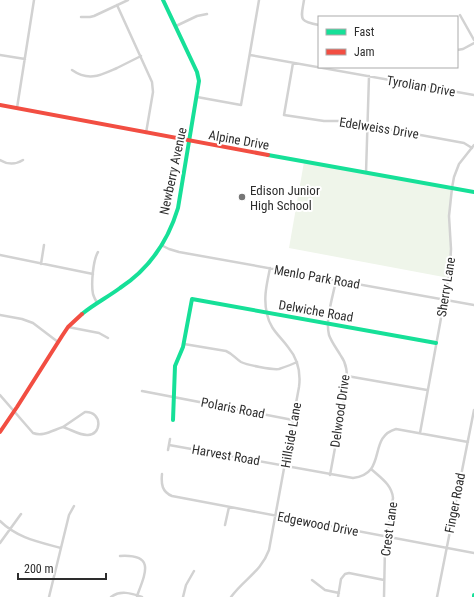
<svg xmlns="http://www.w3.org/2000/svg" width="474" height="597" viewBox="0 0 474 597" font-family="'Roboto Condensed',sans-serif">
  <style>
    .green { fill: #eff5ea }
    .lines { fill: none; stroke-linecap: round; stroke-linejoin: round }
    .street { stroke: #d2d2d2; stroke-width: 2.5 }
    .fast { stroke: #16e098; stroke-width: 4 }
    .jam { stroke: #f24e42; stroke-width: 4 }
    .poi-dot { fill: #767676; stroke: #fff; stroke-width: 1.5 }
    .labels { text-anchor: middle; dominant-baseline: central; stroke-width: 4; stroke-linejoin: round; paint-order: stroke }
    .street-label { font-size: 13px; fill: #2d2d2d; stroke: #fff }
    .poi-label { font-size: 13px; fill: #2d2d2d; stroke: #fff; text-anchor: start }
  </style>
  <rect width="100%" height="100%" fill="#fff"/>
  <!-- green -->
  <path class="green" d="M304,162l148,26 -3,19 2,32 -2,39 -160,-30z"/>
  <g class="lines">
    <!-- street -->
    <path class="street" d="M304,0c-3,19 -6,21 15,25
      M117,5l35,77 1,10 -7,41
      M460,15l14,25
      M81,17h9l4,-1 34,-16
      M176,26l21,-10 10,-2
      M457,50l6,-1 11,-6
      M0,55l25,4
      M250,55l224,40
      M293,63l-9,52 40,6h20l120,22 8,5
      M72,70c17,12 29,5 45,-2 8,-4 16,-8 24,-12
      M197,97l44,8 18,-105
      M17,108l17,-108
      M0,160c8,5 15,5 23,0
      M366,173l3,-97
      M161,245l8,4 10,3 295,53
      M0,255l93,19
      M41,264l3,-19
      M97,302c-2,-2 -3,-5 -4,-8 -2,-10 0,-34 5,-42
      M0,315l22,4 11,4 25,19
      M68,327l31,6 9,5
      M184,344l42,7c7,3 10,8 15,11 6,3 31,8 38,7 6,-2 12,-4 18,-7
      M347,376l80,14
      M142,391l151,29
      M0,395l33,38c10,4 20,-3 30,-6
      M85,412c18,-1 17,24 2,23 -8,0 -17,-6 -24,-8z
      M420,433l30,-164 1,-20 -2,-33 3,-28 2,-11 5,-13 15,-19
      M169,445l184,33c35,-4 14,-41 43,-49l72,13
      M168,450l2,-11
      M371,469c10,9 21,16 22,29l-8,49 -1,50
      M162,474c-1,10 0,18 10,22l302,57
      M330,475l17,-92c0,-10 0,-19 -6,-27 -4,-7 -9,-13 -12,-21 -4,-16 4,-38 7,-55
      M0,521c17,17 39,21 61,27
      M225,525l4,-18
      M0,543l21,-29
      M120,556c35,-2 26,16 17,40
      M312,580l13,10 14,3
      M49,597l20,-82 5,-9
      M111,597c9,-7 20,-4 31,0
      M183,597l3,-12 8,-14
      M231,597c13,-18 30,-25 38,-47l30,-163c2,-15 -1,-28 -11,-40 -9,-12 -18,-18 -21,-33 -4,-16 0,-31 3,-46
      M338,597l3,-18 4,-5 4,-1 35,7
      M437,597l37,-187"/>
    <!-- fast -->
    <path class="fast" d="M268,155l206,37
      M82,314c12,-10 26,-17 38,-26 29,-19 48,-47 58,-80l21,-127 -2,-9 -34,-72
      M173,420l2,-54 8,-19 9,-48 244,44
      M474,595v2"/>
    <!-- jam -->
    <path class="jam" d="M0,105l268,50
      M0,432l17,-25 45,-71 6,-9 14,-13"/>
  </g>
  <!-- markers -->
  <circle class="poi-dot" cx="242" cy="197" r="4"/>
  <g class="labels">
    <!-- street labels -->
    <g class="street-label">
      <text transform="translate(421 86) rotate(10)">Tyrolian Drive</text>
      <text transform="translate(379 128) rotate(9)">Edelweiss Drive</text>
      <text transform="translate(239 140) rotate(10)">Alpine Drive</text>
      <text transform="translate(173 171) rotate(-78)">Newberry Avenue</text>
      <text transform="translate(317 277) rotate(10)">Menlo Park Road</text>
      <text transform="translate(446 287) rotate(-81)">Sherry Lane</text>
      <text transform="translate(316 311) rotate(10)">Delwiche Road</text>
      <text transform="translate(233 408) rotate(11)">Polaris Road</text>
      <text transform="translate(340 411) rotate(-82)">Delwood Drive</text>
      <text transform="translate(291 435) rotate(-80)">Hillside Lane</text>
      <text transform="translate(226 455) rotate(10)">Harvest Road</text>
      <text transform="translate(455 503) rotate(-79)">Finger Road</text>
      <text transform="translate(318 524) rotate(11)">Edgewood Drive</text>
      <text transform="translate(389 529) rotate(-82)">Crest Lane</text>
    </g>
    <!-- poi labels -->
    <g class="poi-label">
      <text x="250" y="190">Edison Junior<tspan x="250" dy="15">High School</tspan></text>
    </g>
  </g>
  <!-- legend -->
  <rect x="318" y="16" width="140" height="52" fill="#ffffff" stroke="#ababab"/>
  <rect x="326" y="29" width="20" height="6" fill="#16e098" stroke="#ababab"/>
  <text x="354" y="36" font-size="12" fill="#2d2d2d">Fast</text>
  <rect x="326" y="49" width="20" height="6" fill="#f24e42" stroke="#ababab"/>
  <text x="354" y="56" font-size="12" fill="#2d2d2d">Jam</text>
  <!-- scale -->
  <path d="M18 573v6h88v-6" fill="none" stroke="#2d2d2d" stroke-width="2"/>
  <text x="24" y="573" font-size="12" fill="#2d2d2d" stroke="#ffffff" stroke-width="3" paint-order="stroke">200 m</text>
</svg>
